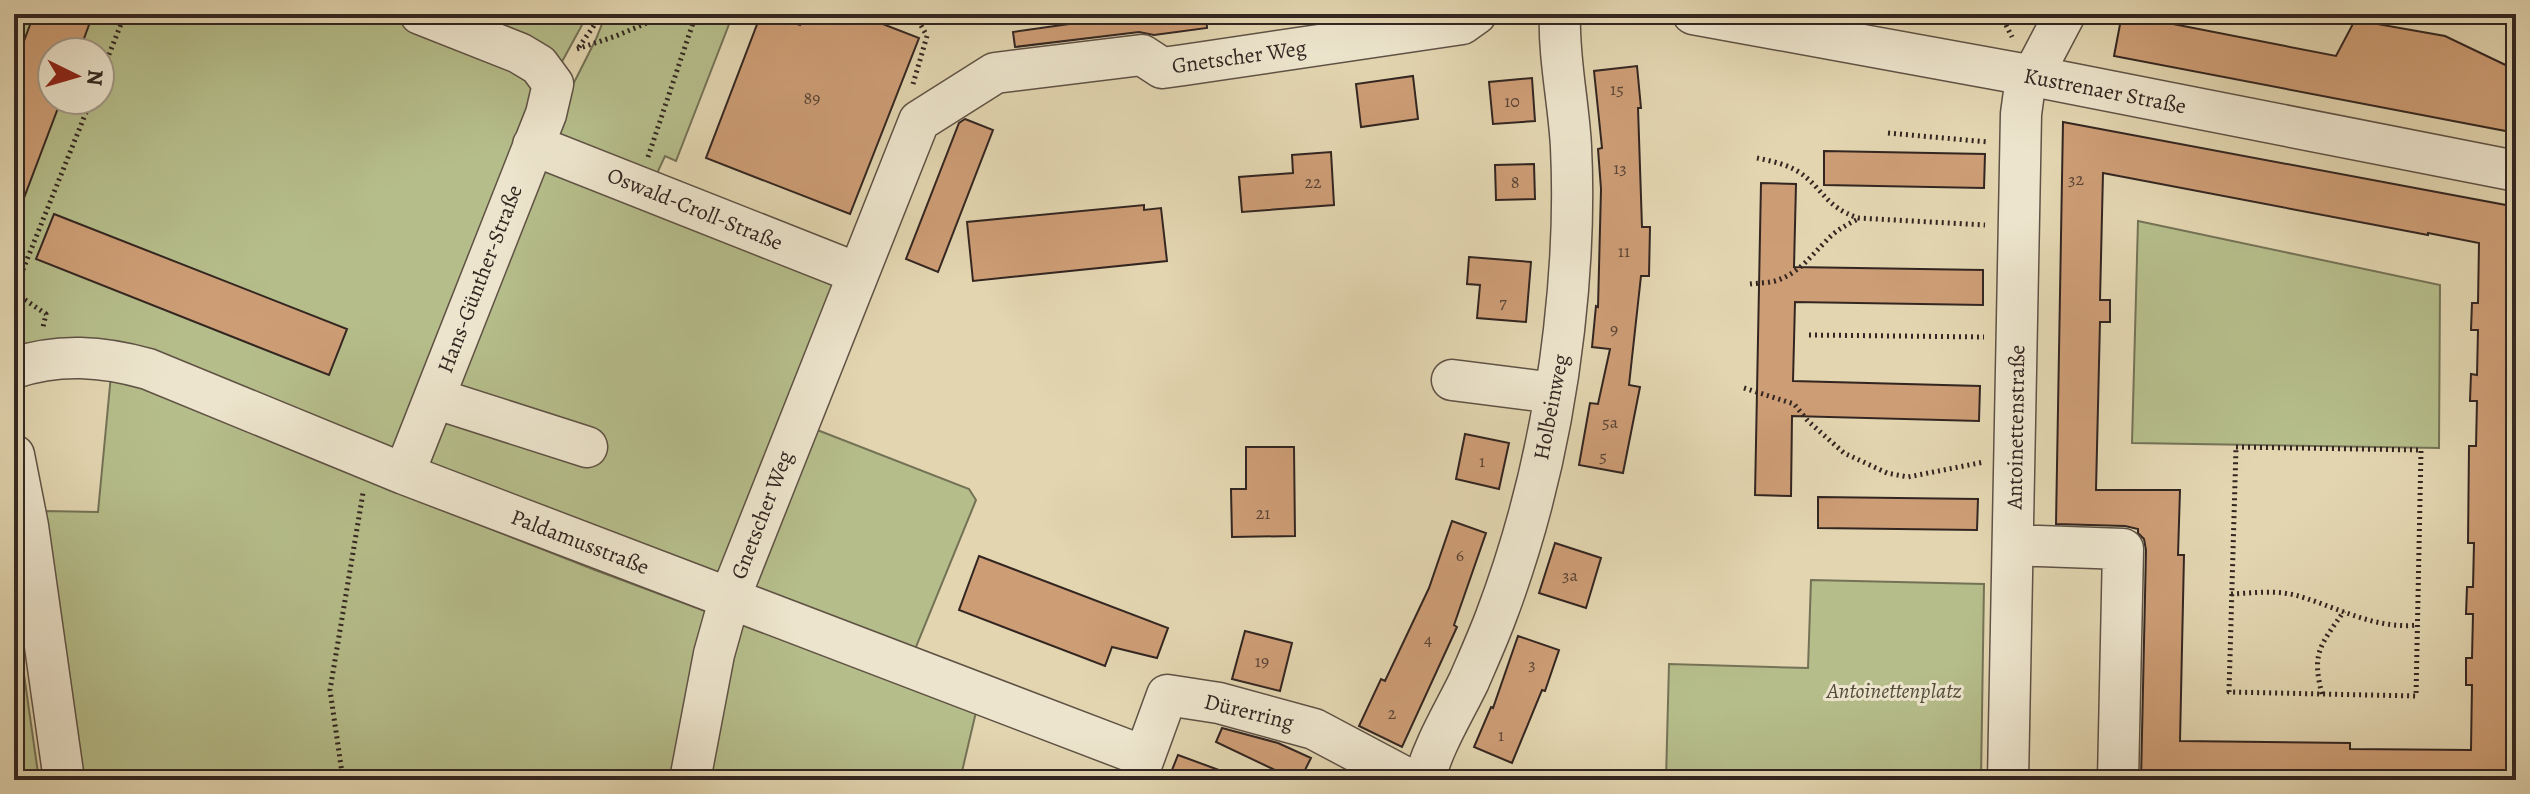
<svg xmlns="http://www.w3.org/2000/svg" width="2530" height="794" viewBox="0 0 2530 794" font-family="Alegreya,serif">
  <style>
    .green { fill: #b5bd8a; stroke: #747256; stroke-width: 2; fill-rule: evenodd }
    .building { fill: #cd9d75; stroke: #332621; stroke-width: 2; fill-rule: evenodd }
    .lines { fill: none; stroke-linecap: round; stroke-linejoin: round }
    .minor-casing { stroke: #5f5245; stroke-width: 43 }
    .path { stroke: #332621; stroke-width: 5; stroke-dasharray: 2 4; stroke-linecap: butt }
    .minor { stroke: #ece4cc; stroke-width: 40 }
    .labels { text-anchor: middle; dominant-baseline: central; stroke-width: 6; stroke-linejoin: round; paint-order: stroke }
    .number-label { font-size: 18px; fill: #5a4436 }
    .street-label { font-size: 22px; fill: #332621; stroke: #ece4cc }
    .park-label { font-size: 22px; font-style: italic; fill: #544c3b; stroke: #ece4cc }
  </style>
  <rect width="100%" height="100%" fill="#e2d5b0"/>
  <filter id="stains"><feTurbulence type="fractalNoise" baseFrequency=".0025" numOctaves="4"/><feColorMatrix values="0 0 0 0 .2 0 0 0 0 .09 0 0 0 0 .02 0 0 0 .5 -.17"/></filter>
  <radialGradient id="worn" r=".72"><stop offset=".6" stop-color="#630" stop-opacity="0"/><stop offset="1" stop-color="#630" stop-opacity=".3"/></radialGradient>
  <!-- green -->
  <path class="green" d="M14,14h574l-48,88 -141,350 -385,-102zM52,52h48v48h-48z
    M606,14h127l-57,147 -11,-5 -11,24 -104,-50 46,-91z
    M548,166l280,111 8,16 -108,284 -309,-109 109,-290z
    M2138,221l302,64 -1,163 -307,-5z
    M111,375l36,9 169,76 279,110 381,142 -16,68h-882l-33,-269 53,1z
    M807,426l162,63 7,11 -60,147 -13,3 -152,-59z
    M1811,580l173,4 -3,196h-315l3,-116 139,4z
    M14,604l25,176h-25z"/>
  <!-- building -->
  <path class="building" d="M34,14h59l-14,38h-27v48h9l-45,119h-2v-151z
    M761,14h10l29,11 4,-11h53l62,24 -69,176 -144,-56z
    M1140,14h66l1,14 -53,7 -15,-3 -124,15 -2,-15z
    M2122,14l214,42 19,-36 90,16 71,34v63l-402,-77z
    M1637,66l4,42h-3l4,119h8l-1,49h-8l-12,109 11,2 -17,86 -44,-8 11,-62 8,1 12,-55 -18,-2 4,-41 2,1 3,-118 -3,-40 4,-1 -8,-77z
    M1413,76l5,43 -57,8 -5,-43z
    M1532,78l3,43 -42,3 -4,-42z
    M965,119l28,11 -55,142 -32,-13 53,-136z
    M2063,122l448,84 5,7v302l-4,265h-371l5,-230 -2,-11 -6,-6v-4l-13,-3 -69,-2zM2103,173l325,62v-2l51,10 -1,60h-6l-1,27h7l-1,45 -6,-1 -1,27h7l-1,45h-7l-1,97h6l-1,44h-6l-1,27h7l-1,44h-6v27h6l-1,65 -121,-1v-6l-170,-2 4,-186h-6l2,-65h-84l4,-168h10v-22h-10z
    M1824,151l161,3 -1,34 -160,-3z
    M1331,152l3,53 -92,7 -3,-35 54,-4 -1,-18z
    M1534,164l1,35 -39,1 -1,-35z
    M1761,183l35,1 -2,83 189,3v35l-188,-3 -2,79 187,5 -1,35 -187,-5 -1,80 -36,-1z
    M1144,205v5l17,-2 6,53 -194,20 -6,-59z
    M54,214l293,115 -18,46 -293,-116z
    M1469,257l62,5 -5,60 -49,-4 3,-33 -13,-1z
    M1465,434l44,9 -10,46 -43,-10z
    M1246,447h48l1,89 -63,1 -1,-48h15z
    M1818,497l160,2 -1,31 -159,-2z
    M1452,521l34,12 -32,92 3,2 -55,120 -43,-21 22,-47 4,2 44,-93z
    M1555,543l46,15 -15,50 -47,-15z
    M979,556l189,72 -11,30 -45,-11 -7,19 -146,-56z
    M1245,631l47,12 -12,48 -48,-12z
    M1518,636l41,14 -14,41 -3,-1 -30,73 -38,-16 17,-40 2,1z
    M1222,728l56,15 33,15 -11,22h-4l-80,-38z
    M1178,755l60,22v3h-70z"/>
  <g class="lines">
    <defs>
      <path id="minor" d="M1693,14l340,62 483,95
        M533,145l324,128
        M14,368c45,-15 88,-12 134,1l256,105 739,282
        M1452,380l103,13
        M434,398l153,49
        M14,455l14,71 36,254
        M404,474l142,-360 7,-30 -14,-19 -20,-12 -99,-39
        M2014,545l109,4 -5,231
        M690,780l24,-126 16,-57 189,-476 76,-48 147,-18 20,13 22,-3 278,-41 14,-10
        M1136,780l31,-85 52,8 95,26 96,51
        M1424,780c10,-36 29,-66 45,-99 9,-21 18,-41 26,-62 35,-92 58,-192 69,-289 7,-61 10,-122 7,-183 -2,-42 -13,-92 -11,-133
        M2008,780l13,-666 3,-22 41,-78"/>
    </defs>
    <!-- minor casing -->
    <use href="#minor" class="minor-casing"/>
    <!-- path -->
    <path class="path" d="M737,14l9,4
      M2006,25l6,12
      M579,47l14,-20 5,-13
      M577,49l39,-13 52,-22
      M100,77l25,-63
      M913,84l14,-48 -12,-21
      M1888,133l100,9
      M648,157l48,-143
      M1757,158c14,3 29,6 42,14 25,17 25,34 59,46l127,7
      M1750,284c8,-1 17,-1 25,-3 23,-7 35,-24 51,-40 9,-10 20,-16 32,-22
      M14,292l77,-192
      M15,293l31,21 -3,13
      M1809,335l175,2
      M1744,388l50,16 14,17 36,32 43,20 21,4 76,-15
      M2236,447l185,3 -5,246 -187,-4z
      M2231,594c22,-1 43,-4 64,1 40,11 80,35 123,30
      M2322,694c-11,-42 -1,-49 22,-83
      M343,780l-13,-90 33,-197"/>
    <!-- minor -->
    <use href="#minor" class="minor"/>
  </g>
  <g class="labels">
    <!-- number labels -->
    <g class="number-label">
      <text x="1617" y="89">15</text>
      <text x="812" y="98">89</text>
      <text x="1512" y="101">10</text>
      <text x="1620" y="168">13</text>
      <text x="2076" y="179">32</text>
      <text x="1313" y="182">22</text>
      <text x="1515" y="182">8</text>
      <text x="1624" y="251">11</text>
      <text x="1503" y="302">7</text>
      <text x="1614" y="329">9</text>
      <text x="1610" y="422">5a</text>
      <text x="1603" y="456">5</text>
      <text x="1482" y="461">1</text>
      <text x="1263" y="513">21</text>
      <text x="1460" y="555">6</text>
      <text x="1570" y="575">3a</text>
      <text x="1428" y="639">4</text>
      <text x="1262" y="661">19</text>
      <text x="1532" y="664">3</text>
      <text x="1392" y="713">2</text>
      <text x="1501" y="735">1</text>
    </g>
    <!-- street labels -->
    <g class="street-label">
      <text transform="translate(1239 57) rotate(-8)">Gnetscher Weg</text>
      <text transform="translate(2105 91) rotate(11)">Kustrenaer Straße</text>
      <text transform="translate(695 209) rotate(22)">Oswald-Croll-Straße</text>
      <text transform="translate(480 279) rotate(-69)">Hans-Günther-Straße</text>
      <text transform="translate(1551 407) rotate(-79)">Holbeinweg</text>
      <text transform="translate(2016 427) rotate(-89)">Antoinettenstraße</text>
      <text transform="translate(762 515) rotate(-69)">Gnetscher Weg</text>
      <text transform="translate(580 542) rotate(21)">Paldamusstraße</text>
      <text transform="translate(1249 712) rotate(14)">Dürerring</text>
    </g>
    <!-- park labels -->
    <g class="park-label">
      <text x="1894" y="691">Antoinettenplatz</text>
    </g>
  </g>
  <!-- margin -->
  <rect width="2530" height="794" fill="none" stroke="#e2d5b0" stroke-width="48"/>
  <rect x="16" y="16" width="2498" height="762" fill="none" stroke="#332621" stroke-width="4"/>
  <rect x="24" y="24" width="2482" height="746" fill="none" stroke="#332621" stroke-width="2"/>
  <!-- north arrow -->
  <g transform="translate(76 76) rotate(95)"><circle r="38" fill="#ece4cc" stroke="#a29888" stroke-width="2"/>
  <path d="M0-6L14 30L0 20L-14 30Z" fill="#8f2418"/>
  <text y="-12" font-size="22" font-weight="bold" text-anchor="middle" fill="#332621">N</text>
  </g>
  <rect width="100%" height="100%" filter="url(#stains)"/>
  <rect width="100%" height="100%" fill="url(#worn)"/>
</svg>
